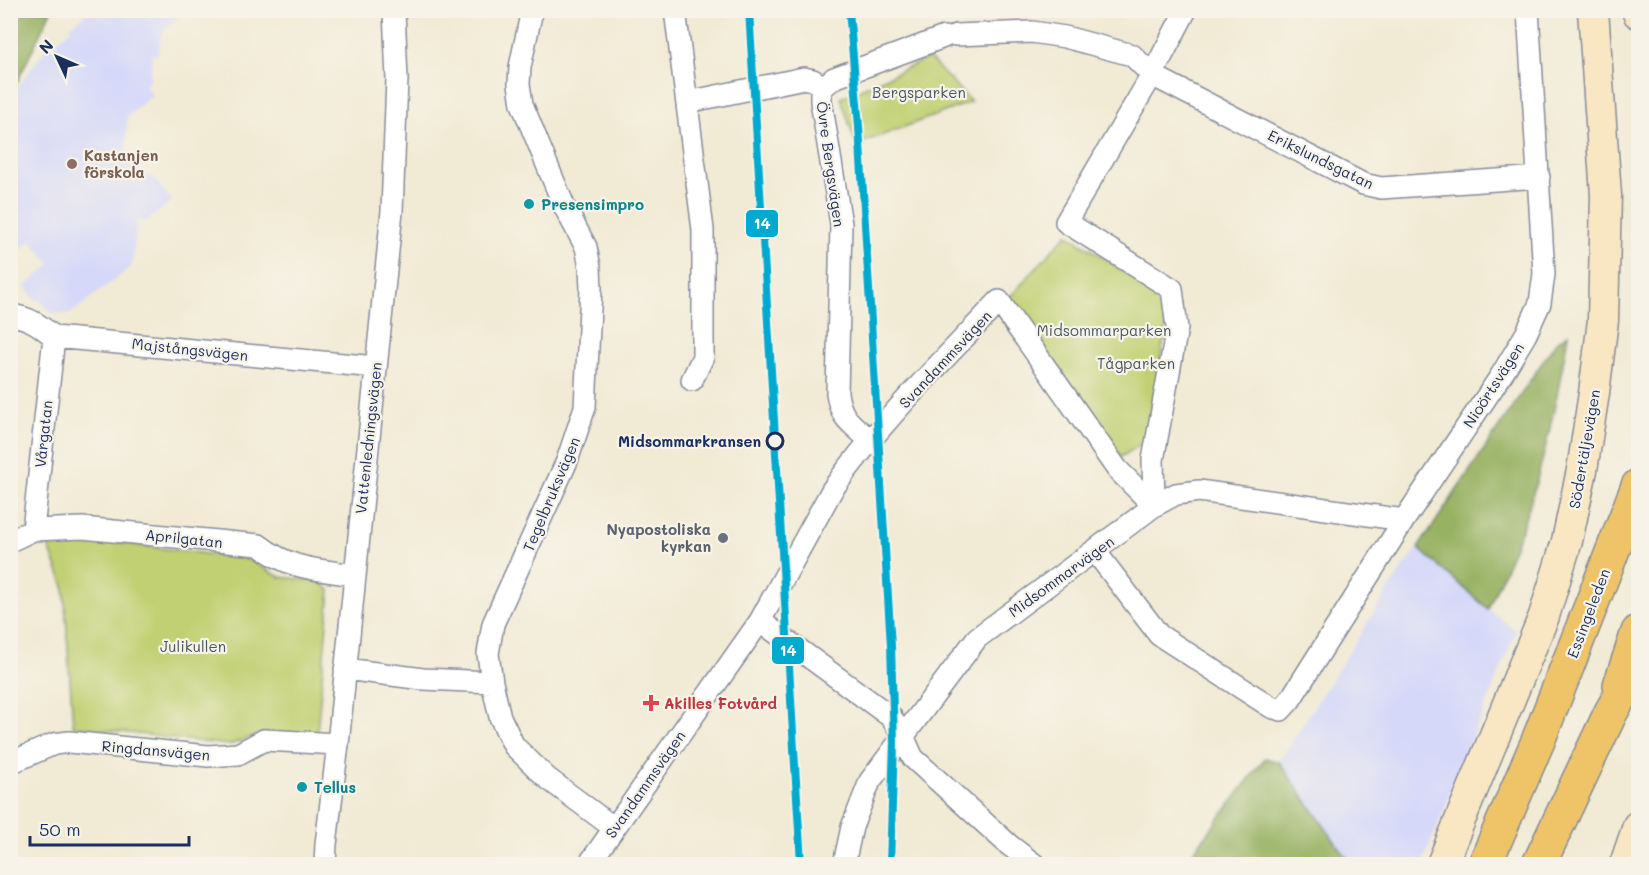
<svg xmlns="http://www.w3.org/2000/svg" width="1649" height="875" viewBox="0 0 1649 875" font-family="Mali,sans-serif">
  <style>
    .built { fill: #d5d8f9 }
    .green { fill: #c1d072; stroke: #6e8068; stroke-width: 1.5 }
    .forest { fill: #98b264; stroke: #5a7061; stroke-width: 1.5 }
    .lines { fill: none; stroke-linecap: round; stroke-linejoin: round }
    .minor-casing { stroke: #868c99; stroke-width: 24 }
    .secondary-casing { stroke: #868c99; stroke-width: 33 }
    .motorway-casing { stroke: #868c99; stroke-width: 36 }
    .minor { stroke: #fff; stroke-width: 21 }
    .secondary { stroke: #f9e7c3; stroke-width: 30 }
    .motorway { stroke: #efc469; stroke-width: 33 }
    .metro-1-casing { stroke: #f7f3e8; stroke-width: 12 }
    .metro-1 { stroke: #00a9ce; stroke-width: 8 }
    .education-dot { fill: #8d6e63; stroke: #f7f3e8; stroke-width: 2 }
    .culture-dot { fill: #0f9aa8; stroke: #f7f3e8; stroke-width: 2 }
    .stop-dot { fill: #f7f3e8; stroke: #1b2f5e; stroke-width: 3 }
    .worship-dot { fill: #6b7280; stroke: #f7f3e8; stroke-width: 2 }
    .health-dot { fill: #e0444e; stroke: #f7f3e8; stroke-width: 2 }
    .labels { text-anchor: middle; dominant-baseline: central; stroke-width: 4.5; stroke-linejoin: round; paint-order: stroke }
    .park-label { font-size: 15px; fill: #445763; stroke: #f7f3e8 }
    .education-label { font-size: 15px; font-weight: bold; fill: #785e54; stroke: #f7f3e8; text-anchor: start }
    .street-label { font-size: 15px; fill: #1b2f5e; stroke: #f7f3e8 }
    .culture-label { font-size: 15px; font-weight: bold; fill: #0d838f; stroke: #f7f3e8; text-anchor: start }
    .stop-label { font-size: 15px; font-weight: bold; fill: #1b2f5e; stroke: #f7f3e8; text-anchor: end }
    .worship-label { font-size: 15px; font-weight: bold; fill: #5b616d; stroke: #f7f3e8; text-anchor: end }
    .health-label { font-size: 15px; font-weight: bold; fill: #be3a42; stroke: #f7f3e8; text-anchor: start }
    .line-badge { stroke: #f7f3e8; stroke-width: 2 }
    .badge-label { font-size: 16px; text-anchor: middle; font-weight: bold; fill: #fff }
  </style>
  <rect width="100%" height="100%" fill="#f7f3e8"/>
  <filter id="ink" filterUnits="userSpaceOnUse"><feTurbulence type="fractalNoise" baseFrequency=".0167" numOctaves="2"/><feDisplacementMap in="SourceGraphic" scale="12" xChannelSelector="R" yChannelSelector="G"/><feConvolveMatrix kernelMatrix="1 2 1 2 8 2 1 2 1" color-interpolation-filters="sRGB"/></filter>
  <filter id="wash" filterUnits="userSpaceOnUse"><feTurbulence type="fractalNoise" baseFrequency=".008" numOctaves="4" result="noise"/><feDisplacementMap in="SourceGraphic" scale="24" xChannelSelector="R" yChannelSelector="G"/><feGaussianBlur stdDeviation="1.35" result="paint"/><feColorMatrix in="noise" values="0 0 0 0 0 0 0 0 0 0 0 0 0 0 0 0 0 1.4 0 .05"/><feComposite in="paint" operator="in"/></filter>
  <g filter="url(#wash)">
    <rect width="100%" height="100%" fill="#f1ead4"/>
    <!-- built -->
    <path class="built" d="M82,11h102l-23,23 -3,21h-6l-2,26 -5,4 7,10 -24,21 -3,39 15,19 13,3 19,24 -25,20 -10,-1 -5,46 -62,48 -19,-1 -12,-14 -3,2 -11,-14 26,-23 -20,-23 -20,17v-26l4,-6 -5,-18 1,-111 33,-46 28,-22 -2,-3 15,-11z
      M1418,548l70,61 28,22 -94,233h-71l-72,-102 121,-190z"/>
    <!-- green -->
    <path class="green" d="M929,58l42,44 -115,43 -15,-47z
      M1067,234l89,58 12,24 -22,125 -25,16 -113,-158z
      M88,539l159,20 33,18 39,4 11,9 -13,143h-53l-35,12 -156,-19 -9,-140 -17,-43z"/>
    <!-- forest -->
    <path class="forest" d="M11,10l40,1 -40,84 -1,-84z
      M1568,334c-10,63 -23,125 -43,185 -10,31 -25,61 -37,90l-70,-61 138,-206z
      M1265,758l14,4 72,102h-167z"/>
  </g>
  <g filter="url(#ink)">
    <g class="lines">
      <defs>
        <path id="minor" d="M532,10l-12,57 -1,17 3,20 42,102 22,41 4,20 1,22 -6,118 -18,54 -74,163 -5,30 4,28 8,35 14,29 33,32 67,50
          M675,10l28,220v127l-11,23
          M956,35l76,-3 33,5 67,18 20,20 211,109 18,4 158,-11
          M823,87l-2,6v8l20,123 -4,169c4,27 14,30 33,47
          M823,87l11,-9 110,-41
          M688,102l116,-24 9,2 10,7
          M10,315c19,2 30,10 44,22l322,30
          M1154,506l-1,-46 24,-132 -5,-39 -106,-67 86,-147 34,-65
          M33,530l21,-193
          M10,541l23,-11 49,-2 177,17c32,25 56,24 95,30
          M1095,551l64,84 112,72 10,3 9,-10 114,-180 98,-146 24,-40 14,-31 4,-29 -16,-264
          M760,621l131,96 12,19 10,22 96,87 25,19
          M345,669l78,10 69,3
          M10,763l44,-19 15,-2 139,14 30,-2 26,-14 74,4
          M325,864l1,-20 12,-100 54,-533 5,-132 -3,-69
          M589,864l171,-243 72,-131c48,-68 110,-128 167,-189l118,168 37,37
          M844,864l8,-37 18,-46 107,-143 177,-132 22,-12 23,-3 205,29"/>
        <path id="secondary" d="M1638,10v3
          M1442,864l102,-248 23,-75 15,-71 12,-77 9,-73 3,-125 -13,-185
          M1625,864l13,-38"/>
        <path id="motorway" d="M1620,685l18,-53
          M1485,864l53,-123 100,-255
          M1539,864l72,-152 27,-47"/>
      </defs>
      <!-- minor casing -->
      <use href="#minor" class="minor-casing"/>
      <!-- secondary casing -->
      <use href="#secondary" class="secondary-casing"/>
      <!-- motorway casing -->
      <use href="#motorway" class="motorway-casing"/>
      <!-- minor -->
      <use href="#minor" class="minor"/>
      <!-- secondary -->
      <use href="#secondary" class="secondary"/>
      <!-- motorway -->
      <use href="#motorway" class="motorway"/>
      <defs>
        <path id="metro-1" d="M749,10l52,854
          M849,10l10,117 32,519 3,97 -4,121"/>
      </defs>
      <!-- metro-1 casing -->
      <use href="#metro-1" class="metro-1-casing"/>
      <!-- metro-1 -->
      <use href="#metro-1" class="metro-1"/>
    </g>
  </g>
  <!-- markers -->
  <circle class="education-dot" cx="72" cy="164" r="6"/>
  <g class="culture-dot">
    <circle cx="529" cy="204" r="6"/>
    <circle cx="302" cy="787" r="6"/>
  </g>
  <circle class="stop-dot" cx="775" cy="441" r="8"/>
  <circle class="worship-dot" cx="723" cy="538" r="6"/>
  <path class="health-dot" d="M648 694h6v6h6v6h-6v6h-6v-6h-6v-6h6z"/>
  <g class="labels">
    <!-- park labels -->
    <g class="park-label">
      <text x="919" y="92">Bergsparken</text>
      <text x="1104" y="330">Midsommarparken</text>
      <text x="1136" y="363">Tågparken</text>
      <text x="193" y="646">Julikullen</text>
    </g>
    <!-- education labels -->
    <g class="education-label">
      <text x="84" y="155">Kastanjen<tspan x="84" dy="17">förskola</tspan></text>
    </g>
    <!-- street labels -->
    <g class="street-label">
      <text transform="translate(1321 159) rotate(26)">Erikslundsgatan</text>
      <text transform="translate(831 164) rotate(82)">Övre Bergsvägen</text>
      <text transform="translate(190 349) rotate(6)">Majstångsvägen</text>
      <text transform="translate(945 359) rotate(-47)">Svandammsvägen</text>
      <text transform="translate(1493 385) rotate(-57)">Nioörtsvägen</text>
      <text transform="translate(43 434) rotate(-84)">Vårgatan</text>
      <text transform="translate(368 438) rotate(-84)">Vattenledningsvägen</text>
      <text transform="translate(1584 449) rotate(-80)">Södertäljevägen</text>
      <text transform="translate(551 494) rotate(-67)">Tegelbruksvägen</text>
      <text transform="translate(184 538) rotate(6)">Aprilgatan</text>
      <text transform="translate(1061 576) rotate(-36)">Midsommarvägen</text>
      <text transform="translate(1588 613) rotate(-69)">Essingeleden</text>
      <text transform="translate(156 750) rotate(5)">Ringdansvägen</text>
      <text transform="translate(645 784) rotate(-55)">Svandammsvägen</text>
    </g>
    <!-- culture labels -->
    <g class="culture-label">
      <text x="541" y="204">Presensimpro</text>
      <text x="314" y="787">Tellus</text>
    </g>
    <!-- stop labels -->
    <g class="stop-label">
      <text x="761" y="441">Midsommarkransen</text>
    </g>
    <!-- worship labels -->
    <g class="worship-label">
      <text x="711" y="529">Nyapostoliska<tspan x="711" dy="17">kyrkan</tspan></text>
    </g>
    <!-- health labels -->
    <g class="health-label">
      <text x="664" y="703">Akilles Fotvård</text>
    </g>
  </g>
  <g class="line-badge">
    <rect x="745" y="209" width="34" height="29" rx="6" fill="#00a9ce"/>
    <rect x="771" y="636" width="34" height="29" rx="6" fill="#00a9ce"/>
  </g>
  <g class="badge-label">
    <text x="762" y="229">14</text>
    <text x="788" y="656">14</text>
  </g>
  <!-- margin -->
  <rect width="1649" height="875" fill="none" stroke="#f7f3e8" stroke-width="36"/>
  <!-- north arrow -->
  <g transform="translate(57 57) rotate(314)" stroke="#f7f3e8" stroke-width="4.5" paint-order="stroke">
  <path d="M0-4.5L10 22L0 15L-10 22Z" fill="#1b2f5e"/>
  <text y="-9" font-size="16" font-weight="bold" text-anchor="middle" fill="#1b2f5e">N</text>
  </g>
  <!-- scale -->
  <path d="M30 836v9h159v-9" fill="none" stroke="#1b2f5e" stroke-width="3"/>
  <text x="39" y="836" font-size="18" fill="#1b2f5e" stroke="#f7f3e8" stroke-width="4.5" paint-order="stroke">50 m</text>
</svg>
